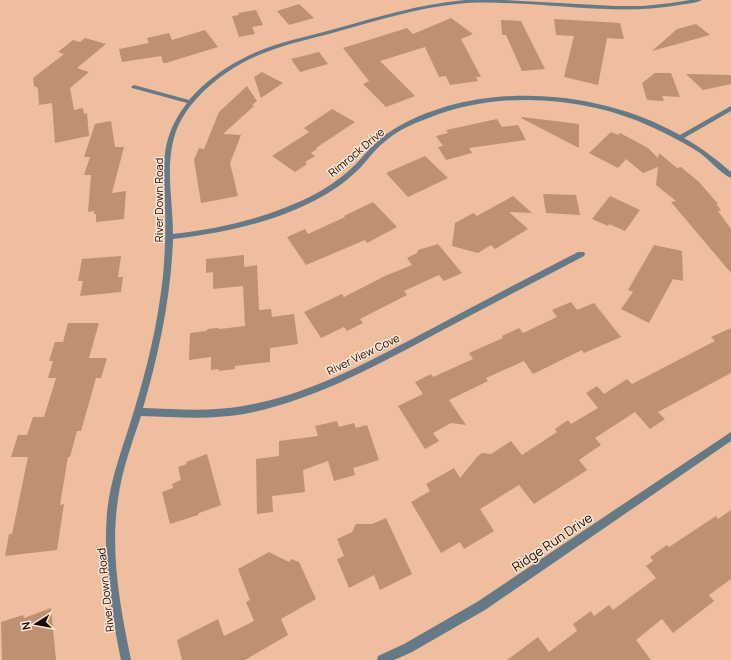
<svg xmlns="http://www.w3.org/2000/svg" width="731" height="660" viewBox="0 0 731 660" font-family="Manrope,sans-serif">
  <style>
    .building { fill: #be9172 }
    .lines { fill: none; stroke-linecap: round; stroke-linejoin: round }
    .street { fill: #657986; fill-rule: evenodd }
    .labels { text-anchor: middle; dominant-baseline: central; stroke-width: 3; stroke-linejoin: round; paint-order: stroke }
    .street-label { font-size: 11px; fill: #1a0a02; stroke: #fde5d4 }
    .near-street-label { font-size: 13px; fill: #1a0a02; stroke: #fde5d4 }
  </style>
  <rect width="100%" height="100%" fill="#eebe9e"/>
  <!-- building -->
  <path class="building" d="M299,4l15,14 -25,7 -12,-14z
    M256,10l7,15 -11,2 3,7 -16,3 -7,-21 7,-1 -1,-2z
    M451,18l22,16 -12,5 20,38h-5l2,4 -28,4 -4,-9 -7,1 -14,-30 -45,14 35,35 -29,11 -23,-23 6,-3 -26,-33 64,-20 6,6z
    M554,19l66,4 4,16 -17,-1 -9,47 -34,-8 10,-41 -18,-1z
    M501,20l20,1 24,48 -23,2 -16,-36h-4z
    M696,24l14,11 -58,16 25,-22z
    M205,30l13,17 -52,16h-3l-2,-7 -39,6 -3,-13 30,-6 -2,-5 22,-5 3,7z
    M85,38l21,6 -29,24 12,4 -19,16 4,22 9,-2 1,6 3,-1 2,23 -34,7 -3,-40 -13,2 -1,-17 -4,-2 -1,-8 31,-24 -6,-2 15,-12 7,2z
    M319,52l9,12 -28,8 -9,-13z
    M262,72l21,11 -22,15 -7,-21z
    M655,73h16l9,24 -18,-1 2,5 -17,-1 -5,-17z
    M686,74l45,1v9l-28,6z
    M247,86l10,15 -5,4 2,1 -31,28 18,1 -11,28 8,33 -37,7 -7,-43 5,-12 5,1 15,-37z
    M332,109l23,13 -39,26 1,1 -6,4 4,3 -10,6 2,2 -12,8 -23,-16 37,-24 -5,-4z
    M522,117l57,7v24l-58,-30z
    M497,119l5,8 16,-2 8,15 -57,8 3,5 -26,7 -8,-13 5,-1 -7,-10 12,-3 -2,-3z
    M111,121l4,26h9l-12,46 14,-2 -2,28 -28,3v-8h-2v-3l-6,1 3,-37h-7l6,-18h-6l11,-33z
    M611,132l7,3 2,-2 28,15 10,10 1,-5 18,15 4,-1 18,15 19,22h-2l5,6 -3,1 13,18v44l-60,-71 5,-1 -20,-16 2,-18 -15,6 -17,-14 -8,9 -29,-15z
    M425,156l23,22 -40,19 -22,-24z
    M543,194l33,1 4,20 -34,-2z
    M513,196l19,17 -23,-1 19,17 -33,20 -4,-4 -13,8 -26,-7 3,-23 18,-10 4,3z
    M610,196l30,14 -15,21 -16,-7 -1,2 -16,-7z
    M373,202l24,25 -30,16 -2,-3 -59,25 -19,-28 18,-8 3,5 37,-17 -1,-1z
    M438,244l24,29 -18,8 -5,-6 -35,16 3,4 -47,24 3,4 -16,8 -3,-4 -23,11 -17,-26 38,-18 2,3 41,-21 27,-11 -5,-7 10,-5 1,-3z
    M654,245l28,6 1,30 -10,-2 -24,44 -28,-14 12,-17 -5,-2z
    M244,255v12l13,-2 2,45 12,-1 1,8 22,-3 4,30 -28,4v14l-35,4v3l-16,2v-2l-8,1v-13l-22,3 1,-27 16,-2 2,-2 9,-1 3,1 25,-3 -2,-40 -30,3v-17l-7,1v-14z
    M121,256l-3,21h5l-2,15 -41,4 3,-15h-5l4,-22z
    M571,302l6,8 17,-7 27,34 -37,16 -2,-3 -49,24 -9,-13 -38,17 2,3 -39,19 17,25 -15,-2 -18,10 6,8 -14,8 -27,-43 25,-12 -8,-12 16,-8 2,3 40,-18 -4,-6 34,-15 -1,-2 17,-8 4,5 34,-16 -5,-7z
    M68,323h31l-10,35h18l-6,20h-5l-15,53h-4l-7,26h-2l-8,48 4,-1 -7,46 -52,6 4,-22h3l16,-77h-17l7,-22h9l6,-18h11l12,-39h-8l5,-17h-4l6,-19h8z
    M731,328v45l-73,39 7,7 -15,10 -15,-17 -40,26 6,7 -22,15 8,10 -53,34 -15,-19 -39,24 14,22 -30,18 -4,-7 -19,11 -30,-51 19,-11 -4,-7 28,-16 6,10 18,-22 4,-3 9,1 20,-13 11,14 35,-23 -2,-3 13,-9 3,4 27,-16 -12,-15 11,-7 7,8 23,-15 5,5 83,-43 -4,-4z
    M337,421l2,6 15,-4 2,5 11,-3 12,35 -26,8 2,7 -21,6 -6,-20 -25,9 2,22 -33,4 1,16 -16,2 -1,-55 23,-3v-15l39,-5 -3,-10z
    M207,454l14,51 -22,8 -1,2 -28,9 -8,-32 11,-4 -1,-4 9,-4 -3,-13 9,-3 -1,-2z
    M731,510v69l-22,16 5,6 -41,32 -11,-14 -26,21 15,20h-144l31,-23 11,15 28,-21 -4,-7 18,-13 3,5 15,-11 4,5 43,-32 -10,-12 7,-5 -3,-4 17,-12 2,2 47,-31 2,3z
    M386,518l26,56 -32,16 -6,-15 -25,13 -12,-29 7,-3 -7,-17 15,-7 4,-8h16z
    M269,552l20,10 2,-3 8,3 17,37 -35,20 7,16 -43,25h-63l-5,-20 41,-21 6,17 30,-15 -8,-19 4,-2 -12,-31z
    M51,608l5,52h-54l-1,-38 22,-7 1,3z"/>
  <g class="lines">
    <!-- street -->
    <path class="street" d="M465,0h39l111,6h28l28,-3 19,-3h12c-6,3 -16,4 -23,5 -50,9 -101,2 -151,-1 -24,-1 -47,-3 -71,0 -41,4 -81,17 -121,28 -30,8 -64,15 -92,30 -26,14 -52,36 -65,62 -16,35 -6,74 -6,110 50,-6 99,-17 144,-41 13,-7 28,-18 39,-29 11,-12 20,-24 35,-33 83,-52 206,-43 289,4l51,-29v5l-47,27c18,10 32,21 47,34v6c-10,-4 -23,-20 -34,-27 -31,-19 -65,-35 -101,-43 -57,-13 -116,-11 -170,11 -14,5 -27,11 -38,20 -11,8 -19,19 -28,29 -10,10 -24,21 -37,28 -46,26 -99,37 -150,43 -2,58 -14,114 -30,169 33,1 67,4 100,-2 68,-11 130,-47 190,-78 48,-26 97,-51 145,-76h6l1,2 -1,2c-48,25 -95,50 -143,75 -62,33 -127,70 -197,83 -34,6 -69,3 -103,2 -9,27 -19,54 -23,83 -8,54 2,108 13,161h-10c-10,-49 -18,-97 -14,-147 3,-34 16,-66 26,-99 14,-45 25,-91 30,-138 2,-23 3,-47 2,-70 -1,-42 -6,-66 22,-103l-55,-15 -1,-1 3,-2 55,15c14,-16 34,-32 53,-41 27,-15 60,-21 89,-29 44,-12 88,-26 134,-30z
      M731,432v9l-246,169 -73,42 -18,8h-17l1,-4 26,-12 73,-42z"/>
  </g>
  <g class="labels">
    <!-- street labels -->
    <g class="street-label">
      <text transform="translate(356 152) rotate(-40)">Rimrock Drive</text>
      <text transform="translate(158 200) rotate(-90)">River Down Road</text>
      <text transform="translate(363 354) rotate(-26)">River View Cove</text>
      <text transform="translate(105 590) rotate(-96)">River Down Road</text>
    </g>
    <!-- near-street labels -->
    <g class="near-street-label">
      <text transform="translate(552 542) rotate(-34)">Ridge Run Drive</text>
    </g>
  </g>
  <!-- north arrow -->
  <g transform="translate(36 624) rotate(259)" stroke="#fde5d4" stroke-width="3" paint-order="stroke">
  <path d="M0-3L7 15L0 10L-7 15Z" fill="#1a0a02"/>
  <text y="-6" font-size="11" font-weight="bold" text-anchor="middle" fill="#1a0a02">N</text>
  </g>
</svg>
